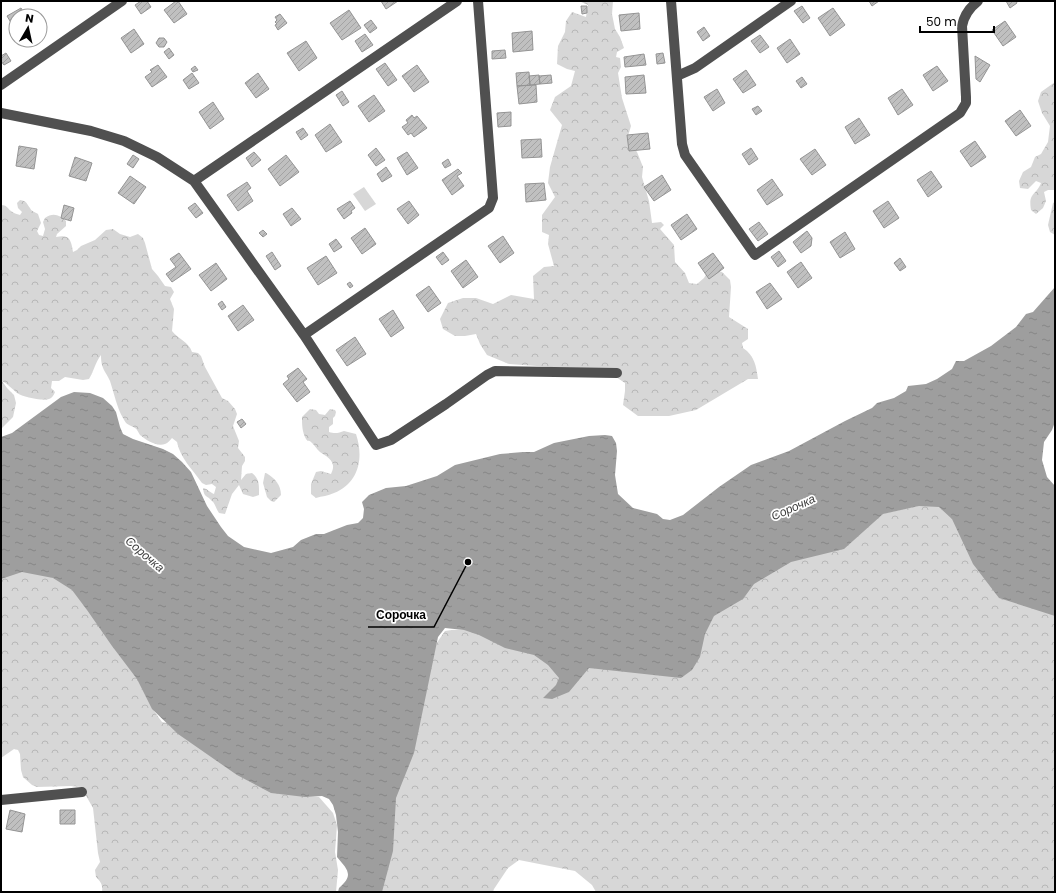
<svg xmlns="http://www.w3.org/2000/svg" width="1056" height="893" viewBox="0 0 1056 893" font-family="Poppins,sans-serif">
  <style>
    .forest { fill: url(#forest-crowns) }
    .garden { fill: #d7d7d7 }
    .water { fill: url(#water-ripples) }
    .building { fill: url(#building-hatch); stroke: #949494 }
    .lines { fill: none; stroke-linecap: round; stroke-linejoin: round }
    .minor { stroke: #505050; stroke-width: 10 }
    .labels { text-anchor: middle; dominant-baseline: central; stroke-width: 3.5; stroke-linejoin: round; paint-order: stroke }
    .water-label { font-size: 12px; font-style: italic; fill: #3f3f3f; stroke: #fff }
    .leader { fill: none; stroke: #000; stroke-width: 1.5 }
    .callout-dot { fill: #000; stroke: #fff; stroke-width: 1.5 }
    .callout-label { font-size: 12px; text-anchor: middle; font-weight: bold; fill: #000; stroke: #fff; stroke-width: 3.5; stroke-linejoin: round; paint-order: stroke }
  </style>
  <defs>
    <pattern id="forest-crowns" width="20" height="18" patternUnits="userSpaceOnUse"><rect width="20" height="18" fill="#d7d7d7"/><path d="M2 6a3 3 0 1 1 6 0M12 15a3 3 0 1 1 6 0" fill="none" stroke="#b7b7b7"/></pattern>
    <pattern id="water-ripples" width="26" height="14" patternUnits="userSpaceOnUse"><rect width="26" height="14" fill="#9e9e9e"/><path d="M2 4q2-2 4 0t4 0M15 11q2-2 4 0t4 0" fill="none" stroke="#868686"/></pattern>
    <pattern id="building-hatch" width="6" height="6" patternUnits="userSpaceOnUse"><rect width="6" height="6" fill="#c0c0c0"/><path d="M-1 1l2-2M0 6l6-6M5 7l2-2" fill="none" stroke="#a3a3a3"/></pattern>
  </defs>
  <rect width="100%" height="100%" fill="#fff"/>
  <!-- forest -->
  <path class="forest" d="M579,1h34l-1,13 3,15 5,8 4,11 -7,4 -1,5 4,1 1,9 -3,6 4,25 9,28 -3,10 4,10 5,6 6,15 -1,10 7,24 3,22 9,-1 3,3 -4,4 14,16 1,17 10,11 4,10 8,1 7,-6 4,-7 7,-1 7,2 8,8 1,7 -2,30 19,12v10l-6,4 1,5c12,8 13,18 15,31h-10l-52,31 -27,6h-31l-15,-11 2,-14v-8l-18,-12 -98,-7 -22,-9 -7,-11 -4,-10 -11,2h-10l-12,-7 -3,-10 8,-16 15,-5h13l17,6 18,-9 23,4 -1,-23 11,-9 10,-1 -6,-22 1,-9 -7,-3v-17l13,-18 -7,-14 2,-16 12,-42 -12,-15 5,-13 16,-11 4,-15 -8,-2 -10,-5 1,-18 7,-14 1,-11 6,-9 14,5 2,-12z
    M1055,82v113l-1,-5h-6l-4,2 2,9 -3,7 -7,6 -5,-4c-3,-18 5,-14 10,-27l-5,-2 -8,8 -8,-1 -1,-7 4,-9 8,-5 4,-10 6,-3 7,-12 2,-16 -8,-13 -4,-12 3,-9z
    M20,200c7,1 6,3 10,8 1,3 5,4 8,6l3,9 -4,8 2,4 4,1 2,-7 -2,-7 2,-4c8,-6 15,-3 21,3v5l-9,8 -1,3c14,-3 15,3 17,15l4,-2 4,-4 14,-6 11,-10 7,-1 7,5 10,3 8,-3 5,4 2,5 7,26 6,7 7,10 6,1 3,5 -4,7 4,10 -2,22c6,8 17,11 20,21l6,1 3,3 4,11 17,31 6,3 7,8 2,5 -4,12 6,15 -1,7 7,9v4l-3,5 -1,14 5,-6 6,-1c8,6 7,13 7,22l-6,2 -10,-3 -4,-9 -7,9 -7,20 -6,-1c-3,-4 -4,-10 -7,-12 -5,-6 -8,-3 -9,-13 5,1 6,4 11,6l2,-7 -4,-3 -6,1 -4,-2c-9,-13 -22,-25 -25,-41l-5,-4c-2,2 -4,5 -7,6 -8,3 -19,-4 -25,-9 -2,-3 -3,-6 -5,-7 -6,-4 -8,-2 -12,-10 -6,-10 -9,-25 -13,-37 -5,-11 -9,-12 -9,-26 -6,8 -7,16 -12,24l-6,1 -18,-3 -6,4h-7l-1,7 4,4c-1,3 -3,6 -6,7 -8,2 -26,-2 -32,-6 -5,-4 -9,-9 -15,-12l5,7 7,7 2,8 -3,14 -12,12v-224c6,0 6,3 10,6 2,2 6,3 9,4l2,-3 -4,-4 -1,-5z
    M1055,202v33l-5,-3 -2,-7 5,-22z
    M310,409l6,1 3,4 6,1 5,-6 5,1 1,2 -1,4 -2,2v6l-4,3v5c6,2 10,1 15,-1l12,3c8,24 3,49 -22,59 -6,3 -12,3 -18,5l-5,-4v-10l5,-12 5,-1 10,3c6,-12 -2,-16 -11,-22 -4,-3 -5,-7 -9,-10 -4,-3 -2,1 -5,-3 -4,-7 -4,-15 -4,-22z
    M265,473h1c9,5 15,12 15,22l-7,7 -3,-1 -4,-4 -4,-14z
    M941,501l114,109v282h-459l-4,-7 -17,-14 -56,-11 -11,8 -14,21 -1,3h-117l16,-92 37,-146 16,-23c41,-8 91,24 126,42l129,-60 167,-96z
    M34,569l42,19 76,110 2,13 8,11 10,2 134,72 13,1 14,16 4,12 -2,27 3,18 -2,22h-234c1,-7 -1,-10 -6,-15l-1,-7 5,-8 -2,-9 -5,-45 -12,-21 -10,-1 -34,1 -5,-2 -9,-8 -2,-7 -1,-16 -2,-4 -4,-1 -13,9v-179l13,-8z"/>
  <!-- garden -->
  <path class="garden" d="M364,187l12,17 -11,7 -12,-17z"/>
  <!-- water -->
  <path class="water" d="M1055,287v135l-3,8 -8,12 -2,18 5,17 8,9v130l-56,-18 -26,-34 -21,-45 -13,-12 -20,-1 -36,8 -39,35 -53,13 -37,22 -11,15 -29,17 -9,18 -5,23 -8,13 -11,8 -92,-10 -20,24 -17,7 -9,-1 13,-13 3,-7 -11,-13 -14,-10 -29,-7 -26,-13 -15,-5 -19,-2 -7,9 -24,116 -18,45 -3,53 -11,41h-44l1,-4c15,-13 9,-18 -2,-31l1,-25 -2,-17 -3,-10 -4,-6 -7,-3 -17,1 -34,-4 -34,-18 -59,-41 -26,-25 -15,-30 -25,-33 -25,-36 -15,-20 -19,-12 -31,-6 -21,7v-142l11,-4 49,-36 13,-5 16,1 13,5 9,8 4,6 4,15 3,7 10,5 30,10 10,5 9,8 9,10 16,34 14,21 7,9 16,11 27,6 22,-6 8,-7 15,-6h8l23,-9 11,-2 5,-5 1,-9 -2,-7 7,-7 17,-7 20,-2 31,-10 18,-11 45,-11 23,-2h11l20,-9 35,-7 16,-1 7,1 4,7 1,8 -2,24 3,19 15,14 24,6 6,5 7,1 13,-5 36,-28 32,-22 38,-14 56,-30 27,-13 5,-5 17,-5 12,-7 2,-5 18,-2 11,-5 15,-10 4,-8h8l27,-15 25,-19 10,-13 7,-2z"/>
  <!-- building -->
  <path class="building" d="M141,1h6l4,6 -10,7 -6,-9z
    M176,1h2l9,13 -13,9 -10,-13z
    M381,1h17l-12,8z
    M869,1h10l-7,5z
    M1006,1h10l1,2 -7,5z
    M581,6h6v7l-5,1z
    M802,6l8,12 -7,5 -9,-12z
    M21,8l5,8h-10v15l-9,-15z
    M833,8l12,17 -15,11 -12,-18z
    M349,10l12,18 -19,12 -12,-17z
    M639,13l1,16 -19,2 -2,-16z
    M280,14l7,9 -9,7 -3,-5 2,-1 -2,-2 2,-2 -2,-3z
    M371,20l6,8 -7,5 -6,-8z
    M1005,21l11,16 -13,9 -11,-16z
    M704,27l6,9 -7,5 -6,-9z
    M134,29l10,15 -13,9 -10,-15z
    M532,31l1,19 -20,2 -1,-19z
    M365,34l8,11 -11,7 -7,-11z
    M760,35l9,12 -9,6 -9,-12z
    M159,38h5l3,4 -3,5h-5l-3,-4z
    M790,39l10,15 -13,9 -10,-15z
    M306,41l11,17 -18,13 -12,-18z
    M169,48l5,7 -5,4 -5,-7z
    M505,50l1,8 -14,1v-8z
    M6,53l5,8 -7,4 -3,-4v-5z
    M663,53l2,10 -8,1 -1,-10z
    M644,54l2,11 -21,2 -1,-10z
    M975,56l15,9 -10,17 -4,-3z
    M385,63l12,17 -9,6 -12,-17z
    M158,65l9,12 -15,10 -7,-10 7,-5 -2,-2z
    M417,65l12,17 -15,10 -12,-16z
    M195,66l3,4 -5,2 -2,-3z
    M937,66l11,15 -15,10 -10,-16z
    M746,70l10,15 -13,8 -10,-14z
    M529,72l1,13 -13,1 -1,-13z
    M192,73l7,10 -10,6 -6,-9z
    M258,73l11,16 -13,9 -11,-15z
    M539,75l1,9 -10,1 -1,-9z
    M551,75l1,8 -12,1 -1,-8z
    M644,75l2,18 -20,1 -1,-17z
    M802,77l5,7 -6,4 -5,-7z
    M536,85l1,17 -18,2 -2,-18z
    M717,89l8,14 -12,8 -9,-14z
    M902,89l11,16 -15,10 -10,-17z
    M342,91l7,11 -6,4 -7,-11z
    M374,95l11,16 -16,11 -11,-16z
    M213,102l11,17 -14,10 -11,-17z
    M758,106l4,5 -6,4 -4,-6z
    M1020,110l11,16 -15,10 -11,-15z
    M511,112v14l-13,1 -1,-14z
    M412,115l2,3 3,-2 10,12 -13,9 -3,-4 -3,2 -6,-8 6,-4 -2,-3z
    M859,118l11,17 -15,9 -10,-17z
    M330,124l12,18 -16,10 -11,-17z
    M303,128l5,7 -7,5 -5,-8z
    M648,133l2,16 -21,2 -2,-16z
    M541,139l1,18 -20,1 -1,-18z
    M975,141l11,16 -15,10 -11,-16z
    M19,146l18,3 -3,20 -18,-3z
    M376,148l9,12 -9,6 -8,-11z
    M751,148l7,11 -9,6 -7,-11z
    M815,149l11,16 -14,10 -12,-16z
    M254,152l7,8 -9,7 -6,-9z
    M407,152l11,16 -11,7 -10,-17z
    M133,155l6,4 -6,9 -6,-4z
    M286,155l13,17 -19,14 -12,-17z
    M75,157l17,6 -6,18 -17,-5z
    M448,159l3,6 -6,3 -3,-5z
    M386,167l6,9 -10,6 -5,-8z
    M458,169l4,4 -5,3 7,10 -12,9 -10,-15z
    M931,171l11,16 -14,10 -11,-17z
    M662,175l9,15 -17,11 -10,-14z
    M130,176l16,11 -12,17 -16,-11z
    M772,179l11,16 -16,10 -10,-15z
    M247,182l4,6 -4,3 6,10 -15,10 -11,-16z
    M544,183l2,17 -20,2 -1,-18z
    M350,201l5,7 -4,3 1,2 -8,6 -7,-10z
    M409,201l10,14 -11,9 -11,-15z
    M888,201l11,17 -15,10 -11,-17z
    M195,203l8,10 -7,5 -8,-10z
    M64,205l10,3 -3,13 -10,-3z
    M292,208l9,11 -10,7 -8,-12z
    M687,214l10,15 -16,11 -10,-15z
    M759,222l9,12 -10,7 -9,-12z
    M365,228l11,16 -14,10 -11,-16z
    M263,230l4,4 -4,3 -4,-4z
    M807,231l5,7 -1,8 -10,7 -8,-11z
    M845,232l10,17 -15,9 -10,-16z
    M503,236l11,17 -14,10 -12,-17z
    M336,239l6,8 -8,5 -5,-8z
    M779,251l7,10 -8,6 -7,-10z
    M272,252l9,14 -6,4 -9,-14z
    M443,252l6,8 -7,5 -6,-8z
    M179,253l12,16 -19,13 -6,-8 10,-7 -6,-8z
    M713,253l11,15 -15,11 -11,-16z
    M326,256l11,17 -19,12 -11,-17z
    M900,258l6,9 -6,4 -6,-8z
    M466,260l12,17 -15,11 -12,-17z
    M801,262l11,16 -14,10 -11,-16z
    M216,263l11,16 -16,12 -12,-16z
    M350,282l3,4 -3,2 -3,-4z
    M770,283l12,16 -15,10 -11,-17z
    M429,286l12,17 -13,9 -12,-17z
    M222,301l4,6 -4,3 -4,-6z
    M243,305l11,15 -16,11 -10,-15z
    M393,310l11,18 -13,9 -12,-18z
    M355,337l11,17 -19,12 -11,-16z
    M298,368l9,11 -4,3 7,10 -13,10 -14,-18 6,-5 -2,-3z
    M242,419l4,5 -5,4 -4,-6z
    M10,810l15,4 -3,18 -16,-3z
    M60,810h15v14h-15z"/>
  <g class="lines">
    <!-- minor -->
    <path class="minor" d="M671,1l11,143 3,11 70,100 205,-142 6,-10v-6l-4,-71c2,-11 7,-18 16,-25
      M677,76l18,-8 96,-67
      M1,85l121,-84
      M1,113l90,18 33,10 33,16 37,24 110,154 72,110 15,-5 55,-36 41,-29 8,-4 122,2
      M194,181l263,-180
      M304,335l185,-127 4,-10 -15,-197
      M1,800l81,-8"/>
  </g>
  <g class="labels">
    <!-- water labels -->
    <g class="water-label">
      <text transform="translate(793 507) rotate(-24)">Сорочка</text>
      <text transform="translate(145 554) rotate(41)">Сорочка</text>
    </g>
  </g>
  <!-- callouts -->
  <path class="leader" d="M468 562L434 627H368"/>
  <circle class="callout-dot" cx="468" cy="562" r="4"/>
  <g class="callout-label">
    <text x="401" y="619">Сорочка</text>
  </g>
  <!-- border -->
  <rect width="1056" height="893" fill="none" stroke="#000000" stroke-width="4"/>
  <!-- north arrow -->
  <g transform="translate(28 28) rotate(9)"><circle r="19" fill="#ffffff" stroke="#999999"/>
  <path d="M0-3L7 15L0 10L-7 15Z" fill="#000000"/>
  <text y="-6" font-size="11" font-weight="bold" text-anchor="middle" fill="#000000">N</text>
  </g>
  <!-- scale -->
  <path d="M920 26v6h74v-6" fill="none" stroke="#000000" stroke-width="2"/>
  <text x="926" y="26" font-size="12" fill="#000000" stroke="#ffffff" stroke-width="3" paint-order="stroke">50 m</text>
</svg>
